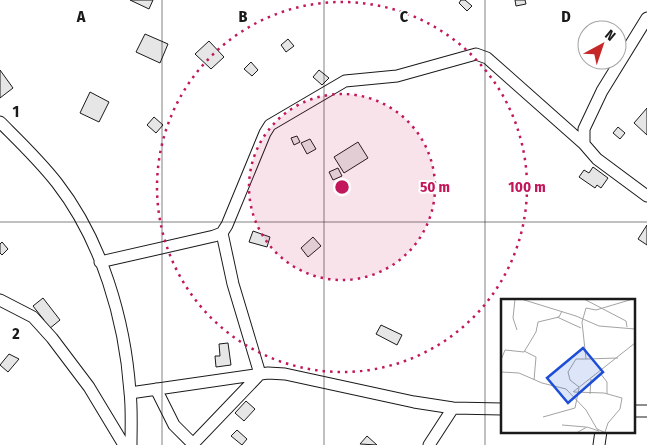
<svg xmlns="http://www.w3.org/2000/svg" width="647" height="445" viewBox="0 0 647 445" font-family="'Fira Sans Condensed',sans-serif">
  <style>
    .building { fill: #e6e6e6; stroke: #1a1a1a }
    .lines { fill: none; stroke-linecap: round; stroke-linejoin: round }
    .minor-casing { stroke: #1a1a1a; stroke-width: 13 }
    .minor { stroke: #fff; stroke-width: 11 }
    .grid { fill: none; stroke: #1a1a1a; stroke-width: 1; stroke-opacity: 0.55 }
    .ring { fill: none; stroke: #c2185b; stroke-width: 2.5; stroke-dasharray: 2.5 5 }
    .inset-road { fill: none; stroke: #a3a3a3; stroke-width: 1 }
    .view { fill: #1d4ed8; fill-opacity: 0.15; stroke: #1d4ed8; stroke-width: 2.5 }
    .inset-edge { fill: none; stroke: #1a1a1a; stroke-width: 2.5 }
    .grid-label { font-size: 16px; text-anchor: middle; font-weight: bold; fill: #1a1a1a; stroke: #fff; stroke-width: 4; stroke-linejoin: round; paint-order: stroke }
    .centre { fill: #c2185b; stroke: #fff; stroke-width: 2.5 }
    .ring-label { font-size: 15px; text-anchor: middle; font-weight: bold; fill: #c2185b; stroke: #fff; stroke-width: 4; stroke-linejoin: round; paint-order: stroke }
  </style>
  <rect width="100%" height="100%" fill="#fff"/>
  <!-- building -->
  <path class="building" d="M130,0h23l-4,9z
    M461,0h4l7,6 -5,5 -8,-8z
    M515,0h10l1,4 -10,2z
    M145,34l23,10 -8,19 -24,-11z
    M288,39l6,7 -8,6 -5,-7z
    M209,41l15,16 -13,12 -16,-15z
    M251,62l7,8 -6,6 -8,-7z
    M0,70l13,18 -13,10z
    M319,70l10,8 -7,7 -9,-8z
    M90,92l19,10 -10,20 -19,-9z
    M647,108v27l-13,-12z
    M154,117l9,8 -7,8 -9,-8z
    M618,127l7,6 -5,6 -7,-6z
    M297,136l3,6 -6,3 -3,-7z
    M310,139l6,10 -9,5 -6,-11z
    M358,142l10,16 -24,15 -10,-16z
    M593,167l15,11 -7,10 -4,-3 -2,3 -16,-11 5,-7 5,3z
    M338,168l4,8 -9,4 -4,-8z
    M647,225v20l-9,-6z
    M253,231l17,6 -3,10 -18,-5z
    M313,237l8,9 -13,11 -7,-9z
    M2,242l6,7 -6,6 -2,-2v-9z
    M43,298l17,22 -11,9 -7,-8 2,-1 -11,-14z
    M381,325l21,10 -5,10 -21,-11z
    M228,343l3,22 -15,2 -1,-11h5l-1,-12z
    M9,354l10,5 -11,13 -8,-7z
    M246,401l9,8 -11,12 -9,-8z
    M237,430l10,9 -5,6 -11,-9z
    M367,436l10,9 -17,-1z"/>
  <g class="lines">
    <defs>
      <path id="minor" d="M647,18l-45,73 -18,38v15l13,15 50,37
        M0,122c20,20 40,39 57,61 45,58 68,137 73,209 2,17 1,35 1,53
        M222,233l11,51 27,90
        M100,262l114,-26 8,-3 5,-8 38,-92 5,-8 75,-44 52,-5 79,-22 11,4 97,86
        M0,300l33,17 19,21 37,49 35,58
        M156,389l18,36 20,20
        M130,393l138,-20 17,1 129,28 39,6 49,1
        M633,411h14
        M192,445l68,-71
        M429,445l24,-37
        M599,445l2,-14"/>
    </defs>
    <!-- minor casing -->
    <use href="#minor" class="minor-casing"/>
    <!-- minor -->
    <use href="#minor" class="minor"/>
  </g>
  <!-- grid -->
  <path class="grid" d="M162,0v445M324,0v445M485,0v445M0,222h647"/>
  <!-- distance rings -->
  <circle cx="342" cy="187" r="93" fill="#c2185b" fill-opacity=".12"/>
  <g class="ring">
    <circle cx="342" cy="187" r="93"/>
    <circle cx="342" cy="187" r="185"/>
  </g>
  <!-- overview -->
  <g transform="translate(501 299)">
    <rect width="134" height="134" fill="#fff"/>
    <path class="inset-road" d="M14,0l-2,19 4,12M20,0l55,17 23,10 36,3M83,0l42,22 1,6M56,18l24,11M23,52l12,6 -2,23M117,59l-32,1 -4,-37 4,-14 10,2 37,-11M0,61l4,-10 19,2 12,-20 2,-10 21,-5 3,-6M0,73l18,1 23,10 24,6 20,21 11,19 7,3M99,74l7,9v12M78,88l-9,-7 -2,-8 8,-13h10M72,93l62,-49M73,93l30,1 18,5 -2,11 -12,14 -3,9M89,95l1,-15M42,118l32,-9 4,-20M61,126l24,2M77,133l9,-5 12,4"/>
    <path class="view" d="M82,49l20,24 -35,31 -21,-25z"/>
    <rect width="134" height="134" class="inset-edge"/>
  </g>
  <g class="grid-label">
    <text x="81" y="22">A</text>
    <text x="243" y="22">B</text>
    <text x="404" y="22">C</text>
    <text x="566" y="22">D</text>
    <text x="16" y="117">1</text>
    <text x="16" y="339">2</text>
  </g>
  <circle cx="342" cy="187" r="8" class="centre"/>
  <g class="ring-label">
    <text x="435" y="192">50 m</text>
    <text x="527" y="192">100 m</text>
  </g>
  <!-- north arrow -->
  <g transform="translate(602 45) rotate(40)"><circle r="24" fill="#ffffff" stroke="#a3a3a3"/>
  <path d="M0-4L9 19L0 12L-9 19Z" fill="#c62828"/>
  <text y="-8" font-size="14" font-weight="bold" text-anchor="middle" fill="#1a1a1a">N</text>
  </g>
</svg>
